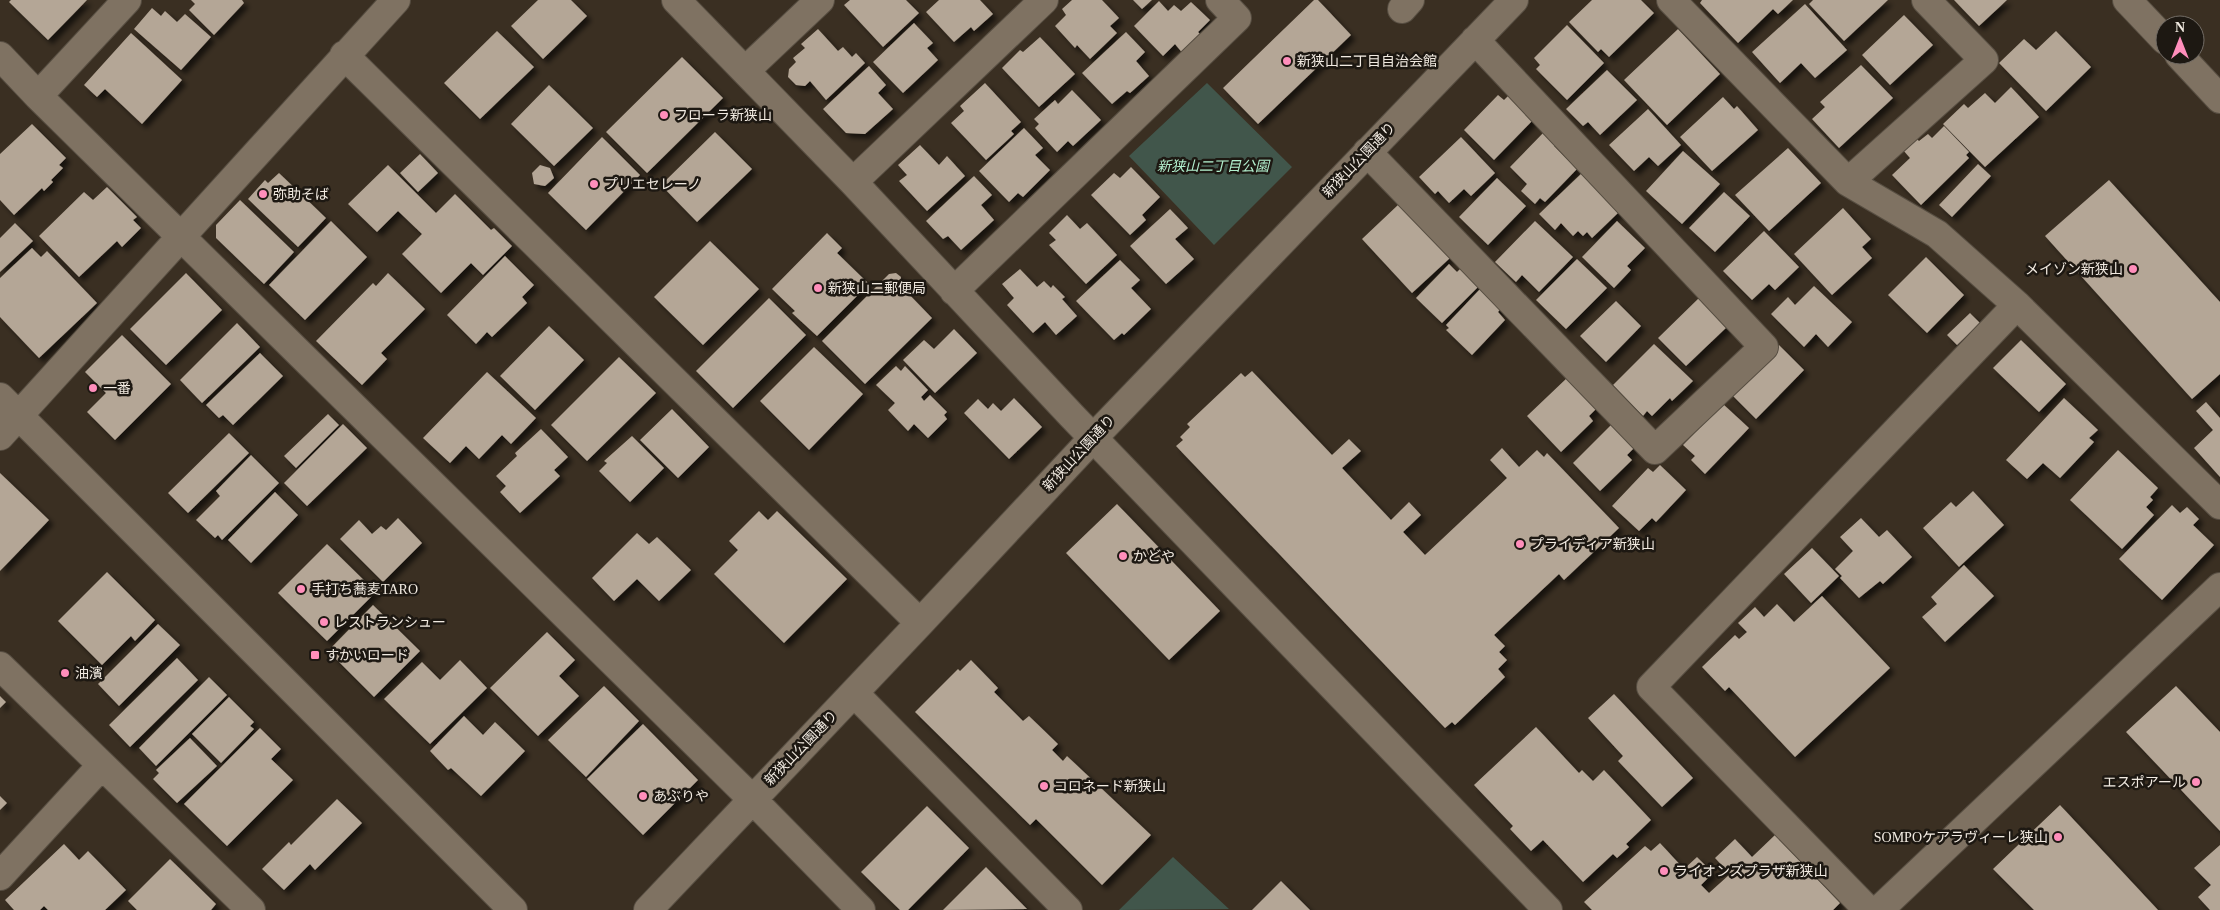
<svg xmlns="http://www.w3.org/2000/svg" width="2220" height="910" viewBox="0 0 2220 910" font-family="'Times New Roman','Noto Sans JP',serif">
  <style>
    .green { fill: #41564b }
    .building { fill: #b4a696; filter: url(#shadow) }
    .lines { fill: none; stroke-linecap: round; stroke-linejoin: round }
    .minor-casing { stroke: #574e42; stroke-width: 30 }
    .minor { stroke: #7f7262; stroke-width: 28 }
    .poi-dot { fill: #ff8ebb; stroke: #1d1812; stroke-width: 2 }
    .labels { text-anchor: middle; dominant-baseline: central; stroke-width: 5; stroke-linejoin: round; paint-order: stroke }
    .poi-label { font-size: 14px; fill: #f1eae1; stroke: #1d1812; text-anchor: start }
    .street-label { font-size: 14px; fill: #f1eae1; stroke: #1d1812 }
    .park-label { font-size: 14px; font-style: italic; fill: #b2efce; stroke: #1d1812 }
  </style>
  <defs>
    <filter id="shadow"><feDropShadow dx="4.5" dy="4.5" stdDeviation="2.5" flood-color="#0009"/></filter>
  </defs>
  <rect width="100%" height="100%" fill="#3a2f22"/>
  <!-- green -->
  <path class="green" d="M1207,83l85,84 -78,78 -85,-89z
    M1173,857l56,52 -110,1z"/>
  <!-- building -->
  <path class="building" d="M11,0h76l-39,40 -39,-38z
    M191,0h51l2,3 -30,32 -25,-25 6,-6z
    M538,0h33l16,16 -44,43 -32,-33z
    M850,0h56l13,13 -36,34 -39,-42z
    M939,0h41l13,14 -19,17 -3,-4 -17,15 -28,-30z
    M1072,0h30l17,18 -9,8 7,7 -27,26 -13,-14 -2,3 -20,-22 11,-11 -4,-6z
    M1133,0h19l-10,9z
    M1314,0h4l33,35 -93,89 -35,-36z
    M1592,0h49l13,13 -45,44 -8,-8 -3,3 -29,-30z
    M1702,0h91l-15,14 -5,-5 -35,34 -38,-40z
    M1813,0h75l-44,41 -35,-37z
    M1954,0h53l-28,26z
    M1159,1l9,10 6,-6 7,6 10,-9 19,18 -12,12 5,5 -19,18 -9,-11 -12,12 -29,-30z
    M1805,4l42,46 -32,28 -14,-15 -21,20 -28,-31z
    M152,8l9,8 4,-5 12,11 8,-8 26,23 -30,33 -47,-41z
    M1904,15l29,30 -43,40 -28,-30z
    M914,23l19,20 -6,5 11,12 -35,33 -30,-31z
    M1567,25l37,38 -37,37 -31,-31 4,-4 -6,-7z
    M818,29l20,22 5,-4 9,10 4,-4 9,10 -39,37 -16,-19 -5,5 -9,-1 -8,-8 1,-8 7,-7 -3,-4 12,-10 -4,-4z
    M1678,29l42,45 -53,51 -43,-45z
    M497,31l37,36 -54,52 -36,-36z
    M2056,31l35,36 -45,44 -47,-48 25,-24 12,11z
    M1126,32l19,20 -9,9 13,15 -19,17 -3,-2 -15,13 -30,-31z
    M131,33l51,47 -40,44 -37,-35 -8,8 -13,-12z
    M1040,37l35,37 -36,33 -37,-39 18,-18 3,2z
    M682,57l41,41 -76,75 -41,-41z
    M1861,65l32,33 -54,50 -27,-29 13,-12 -5,-5z
    M869,66l17,19 -8,8 15,16 -28,25 -19,-1 -23,-24z
    M1607,70l30,30 -37,35 -12,-13 -5,4 -17,-17z
    M985,83l36,39 -10,9 3,3 -28,26 -35,-37 13,-12 -4,-5z
    M549,85l44,43 -39,38 -43,-42z
    M2011,87l28,30 -54,50 -42,-43 21,-20 4,4 17,-15 10,10z
    M1072,90l29,30 -28,26 -5,-5 -11,11 -22,-24 4,-4 -5,-5 21,-19 3,4z
    M1510,94l24,25 -40,41 -30,-30 34,-35 6,5z
    M1723,97l11,12 3,-3 21,24 -46,41 -32,-34z
    M1648,109l33,36 -23,21 -9,-9 -15,14 -25,-26z
    M32,124l34,34 -7,7 4,3 -12,12 2,2 -9,9 -2,-3 -28,27 -14,-15v-46z
    M1944,126l25,26 -3,3 3,3 -48,47 -29,-30 18,-17 -7,-8 13,-12 3,3 9,-7 4,4z
    M1024,128l19,20 -8,7 15,15 -27,27 -5,-4 -9,9 -30,-31z
    M715,132l37,37 -55,53 -36,-37z
    M1544,132l12,12 -2,2 23,23 -32,33 -5,-4 -5,6 -14,-13 6,-7 -17,-17z
    M602,137l38,38 -54,55 -38,-37z
    M1461,137l34,36 -24,23 -7,-7 -15,14 -11,-12 -3,3 -16,-17z
    M920,145l19,20 8,-9 18,20 -38,35 -28,-30 8,-6 -9,-10z
    M1788,148l33,35 -52,48 -34,-36z
    M1683,151l37,33 -38,40 -36,-33z
    M420,154l18,19 -20,19 -18,-19z
    M1978,164l13,12 -39,41 -13,-12z
    M388,165l48,48 19,-19 36,36 3,-2 18,18 -29,29 -12,-12 -30,30 -39,-39 20,-20 -24,-23 -21,21 -29,-28z
    M540,165l10,3 4,10 -9,8 -11,-2 -2,-11z
    M1131,167l29,30 -18,18 4,5 -16,15 -39,-40 23,-22 6,5z
    M279,173l47,45 -28,29 -50,-48 17,-19 3,3z
    M1582,173l37,39 -27,26 -5,-6 -4,4 -5,-5 -5,5 -12,-13 -6,7 -16,-16z
    M974,176l18,19 -11,10 13,15 -33,30 -13,-14 -5,3 -17,-18z
    M1497,178l29,28 -38,39 -29,-28z
    M2109,180l111,122v72l-28,25 -147,-163z
    M107,187l30,30 -4,3 8,8 -19,19 -5,-6 -38,36 -40,-41 45,-44 9,8z
    M1724,192l26,24 -35,36 -26,-24z
    M240,200l54,52 -30,32 -48,-46v-13z
    M1399,204l51,54 -38,35 -50,-54z
    M1843,208l28,31 -9,8 10,11 -40,37 -38,-41z
    M1170,209l18,19 -13,11 19,20 -28,25 -36,-38z
    M1067,215l13,14 7,-6 30,32 -31,29 -37,-39 7,-5 -7,-7z
    M331,221l36,36 -62,63 -36,-35z
    M1535,221l38,36 -34,35 -17,-17 -6,7 -21,-20z
    M1617,221l28,27 -18,18 4,4 -17,18 -32,-31z
    M15,223l18,18 -33,31v-34z
    M1764,231l35,36 -24,23 -6,-6 -17,16 -29,-29z
    M827,233l15,15 -5,5 32,31 -52,52 -25,-23 3,-2 -23,-22z
    M710,241l49,48 -56,56 -49,-48z
    M32,248l9,9 6,-6 50,52 -58,55 -39,-41v-39z
    M505,256l29,29 -12,12 5,6 -35,34 -5,-5 -11,12 -29,-29z
    M1926,257l38,38 -37,38 -39,-38z
    M1577,259l30,29 -41,41 -30,-29z
    M1120,260l20,20 -9,8 20,21 -27,26 -2,-2 -8,7 -38,-39z
    M1449,264l8,8 4,-4 18,18 -37,37 -26,-25z
    M1020,269l17,18 7,-6 7,7 2,-3 12,12 -3,2 15,17 -21,19 -11,-13 -12,11 -26,-28 7,-7 -12,-14z
    M186,273l36,37 -56,55 -36,-36z
    M388,273l37,36 -44,44 6,6 -25,26 -46,-44 57,-58 3,3z
    M896,273l5,4 -1,8 32,33 -67,66 -43,-43 67,-67z
    M1814,286l38,36 -24,25 -12,-13 -12,13 -33,-33 17,-17 7,8z
    M1481,288l20,20 -3,4 7,8 -33,35 -26,-25 3,-2 -3,-3z
    M1701,296l28,29 -43,41 -28,-28z
    M769,298l37,37 -73,73 -37,-37z
    M1616,301l25,25 -35,36 -26,-26z
    M1970,313l10,10 -23,22 -10,-10z
    M237,323l23,24 -58,56 -22,-23z
    M549,326l35,34 -49,50 -35,-34z
    M954,329l23,24 -42,40 -32,-33 21,-20 10,9z
    M122,335l49,49 -56,56 -28,-28 19,-19 -21,-21z
    M2021,340l45,44 -27,28 -46,-44z
    M1654,344l39,37 -21,20 -2,-3 -18,18 -5,-5 -4,5 -30,-31z
    M1779,345l25,25 -48,49 -25,-25z
    M814,347l49,47 -54,56 -49,-49z
    M260,353l23,23 -50,49 -10,-10 -4,3 -13,-13z
    M619,357l37,36 -69,68 -36,-36z
    M896,366l5,5 4,-5 23,24 -7,7 3,4 6,-6 17,17 -3,3 3,4 -19,19 -14,-14 -6,7 -20,-21 7,-7 -19,-18z
    M1252,371l80,84 17,-16 12,12 -19,17 49,52 18,-18 12,13 -18,17 22,23 82,-77 -17,-18 12,-12 17,19 18,-17 7,7 3,-4 72,75 -55,52 -5,-6 -65,61 11,11 -6,6 8,8 -9,9 7,8 -50,48 -3,-3 -7,6 -269,-282 7,-6 -3,-3 10,-10 -3,-3 54,-51 4,4z
    M487,372l49,46 -25,26 -9,-9 -23,24 -13,-13 -16,17 -27,-25z
    M1568,377l29,31 -8,8 4,5 -32,31 -34,-36z
    M1014,398l28,29 -33,32 -45,-46 14,-14 10,10 5,-6 8,8z
    M2064,398l34,32 -9,8 5,4 -34,36 -17,-15 -16,16 -21,-19z
    M2206,402l14,16v59l-26,-29 19,-18 -17,-19z
    M1723,404l26,24 -44,46 -14,-14 4,-4 -12,-11z
    M672,409l37,38 -31,31 -38,-38z
    M328,414l11,11 -43,43 -12,-12z
    M343,424l24,24 -60,58 -23,-23z
    M1612,424l22,24 -7,7 5,5 -32,31 -27,-28z
    M541,429l27,28 -14,13 6,6 -40,37 -20,-21 6,-6 -10,-10 21,-20 -2,-3z
    M229,433l20,20 -61,60 -20,-20z
    M632,436l32,32 -34,34 -31,-31 8,-8 -3,-2z
    M2118,450l40,38 -8,9 3,3 -7,7 8,8 -32,34 -52,-49z
    M251,455l28,28 -57,57 -4,-5 -3,3 -19,-18 24,-24 -4,-5z
    M1660,465l26,25 -30,32 -4,-4 -13,13 -27,-25 36,-38 5,4z
    M0,473l49,47 -49,51z
    M1973,491l31,34 -45,42 -36,-39 28,-26 5,5z
    M275,492l23,23 -47,48 -23,-23z
    M1117,504l103,107 -51,49 -103,-107z
    M2172,505l8,8 7,-6 12,12 -6,6 21,20 -52,55 -43,-41z
    M759,511l9,9 9,-9 70,68 -63,64 -70,-69 24,-24 -9,-9z
    M398,518l24,25 -39,39 -43,-43 19,-19 13,14 9,-8 5,4z
    M1861,518l18,19 8,-7 25,27 -29,27 -3,-3 -21,17 -19,-20 2,-2 -7,-7 18,-18 -13,-14z
    M637,533l12,11 8,-7 34,33 -32,31 -22,-22 -23,22 -22,-23z
    M327,544l49,48 -49,49 -49,-48z
    M1812,548l27,28 -28,27 -27,-29z
    M1964,565l30,31 -49,46 -23,-25 15,-13 -6,-7z
    M107,572l48,48 -20,21 -4,-5 -29,29 -44,-44z
    M1822,596l68,72 -95,89 -66,-70 -4,4 -23,-24 33,-32 4,4 8,-7 -9,-9 17,-16 9,10 13,-13 17,18z
    M373,605l47,46 -46,46 -46,-46z
    M158,624l22,21 -61,61 -21,-22z
    M547,632l28,28 -16,16 20,20 -41,40 -48,-48z
    M177,658l21,22 -68,67 -21,-22z
    M460,660l27,28 -57,56 -46,-45 38,-37 18,18z
    M971,660l27,28 -4,4 29,29 6,-5 29,28 -6,6 11,11 4,-5 84,79 -49,50 -66,-66 -6,6 -115,-113 43,-43 2,2z
    M209,677l18,18 -71,71 -17,-18z
    M604,686l35,35 -53,56 -38,-37z
    M2176,686l44,46v99l-94,-99z
    M1614,694l79,84 -31,29 -44,-46 5,-5 -35,-38z
    M0,696l6,6 -6,6z
    M229,697l25,25 -4,4 4,3 -33,34 -29,-29z
    M464,716l19,19 12,-13 30,29 -44,45 -30,-28 -3,2 -18,-19z
    M643,724l55,56 -55,55 -56,-56z
    M1536,727l43,46 3,-3 11,11 11,-11 47,50 -25,24 3,3 -12,11 -4,-4 -30,28 -40,-42 -12,11 -21,-22 3,-3 -39,-41z
    M260,728l21,21 -10,10 22,21 -66,66 -43,-42z
    M190,738l27,28 -40,37 -24,-24 6,-6 -3,-3z
    M0,796l7,7 -7,7z
    M337,799l25,24 -47,47 -5,-6 -26,26 -22,-21 27,-27 2,3z
    M2060,805l98,105h-124l-41,-41z
    M927,806l42,42 -61,62h-8l-39,-38z
    M1775,835l65,68 -7,7h-241l-8,-8 61,-56 6,5 9,-8 24,26 13,-12 16,16 -12,12 8,8 21,-19 -15,-16 20,-19 17,18z
    M64,844l15,16 9,-9 38,39 -21,20h-57l-4,-4 -4,4h-26l-9,-10z
    M2220,845v65h-10l-12,-13 13,-12 -17,-17z
    M170,859l46,45 -5,6h-74l-9,-9z
    M986,867l41,42 -84,1z
    M1281,881l29,29h-58z"/>
  <g class="lines">
    <defs>
      <path id="minor" d="M676,0l177,182 218,233 477,495
        M1671,0l177,182 89,52 80,71 203,200
        M2127,0l38,40
        M1402,9l8,-9
        M344,55l576,568
        M2179,55l41,44
        M0,56l38,40 714,703 109,111
        M745,71l75,-71
        M38,96l89,-96
        M1367,152l288,298 109,-103 -289,-307
        M853,182l191,-182
        M1848,182l136,-122 -58,-60
        M954,291l283,-273 -17,-18
        M0,397l513,513
        M0,436l396,-436
        M0,666l251,244
        M854,693l214,217
        M0,876l101,-110
        M648,910l272,-287 174,-186 420,-437
        M1868,910l-217,-223 366,-382
        M1879,910l341,-323"/>
    </defs>
    <!-- minor casing -->
    <use href="#minor" class="minor-casing"/>
    <!-- minor -->
    <use href="#minor" class="minor"/>
  </g>
  <!-- markers -->
  <g class="poi-dot">
    <circle cx="1287" cy="61" r="5"/>
    <circle cx="664" cy="115" r="5"/>
    <circle cx="594" cy="184" r="5"/>
    <circle cx="263" cy="194" r="5"/>
    <circle cx="2133" cy="269" r="5"/>
    <circle cx="818" cy="288" r="5"/>
    <circle cx="93" cy="388" r="5"/>
    <circle cx="1520" cy="544" r="5"/>
    <circle cx="1123" cy="556" r="5"/>
    <circle cx="301" cy="589" r="5"/>
    <circle cx="324" cy="622" r="5"/>
    <rect x="310" y="650" width="10" height="10" rx="2.5"/>
    <circle cx="65" cy="673" r="5"/>
    <circle cx="2196" cy="782" r="5"/>
    <circle cx="1044" cy="786" r="5"/>
    <circle cx="643" cy="796" r="5"/>
    <circle cx="2058" cy="837" r="5"/>
    <circle cx="1664" cy="871" r="5"/>
  </g>
  <g class="labels">
    <!-- poi labels -->
    <g class="poi-label">
      <text x="1297" y="61">新狭山二丁目自治会館</text>
      <text x="674" y="115">フローラ新狭山</text>
      <text x="604" y="184">プリエセレーノ</text>
      <text x="273" y="194">弥助そば</text>
      <text x="2123" y="269" text-anchor="end">メイゾン新狭山</text>
      <text x="828" y="288">新狭山二郵便局</text>
      <text x="103" y="388">一番</text>
      <text x="1530" y="544">プライディア新狭山</text>
      <text x="1133" y="556">かどや</text>
      <text x="311" y="589">手打ち蕎麦TARO</text>
      <text x="334" y="622">レストランシュー</text>
      <text x="325" y="655">すかいロード</text>
      <text x="75" y="673">油濱</text>
      <text x="2186" y="782" text-anchor="end">エスポアール</text>
      <text x="1054" y="786">コロネード新狭山</text>
      <text x="653" y="796">あぶりや</text>
      <text x="2048" y="837" text-anchor="end">SOMPOケアラヴィーレ狭山</text>
      <text x="1674" y="871">ライオンズプラザ新狭山</text>
    </g>
    <!-- street labels -->
    <g class="street-label">
      <text transform="translate(1359 160) rotate(-46)">新狭山公園通り</text>
      <text transform="translate(1079 453) rotate(-47)">新狭山公園通り</text>
      <text transform="translate(801 748) rotate(-46)">新狭山公園通り</text>
    </g>
    <!-- park labels -->
    <g class="park-label">
      <text x="1213" y="166">新狭山二丁目公園</text>
    </g>
  </g>
  <!-- north arrow -->
  <g transform="translate(2180 40)"><circle r="24" fill="#1d1812" stroke="#726c65"/>
  <path d="M0-4L9 19L0 12L-9 19Z" fill="#ff8ebb"/>
  <text y="-8" font-size="14" font-weight="bold" text-anchor="middle" fill="#f1eae1">N</text>
  </g>
</svg>
